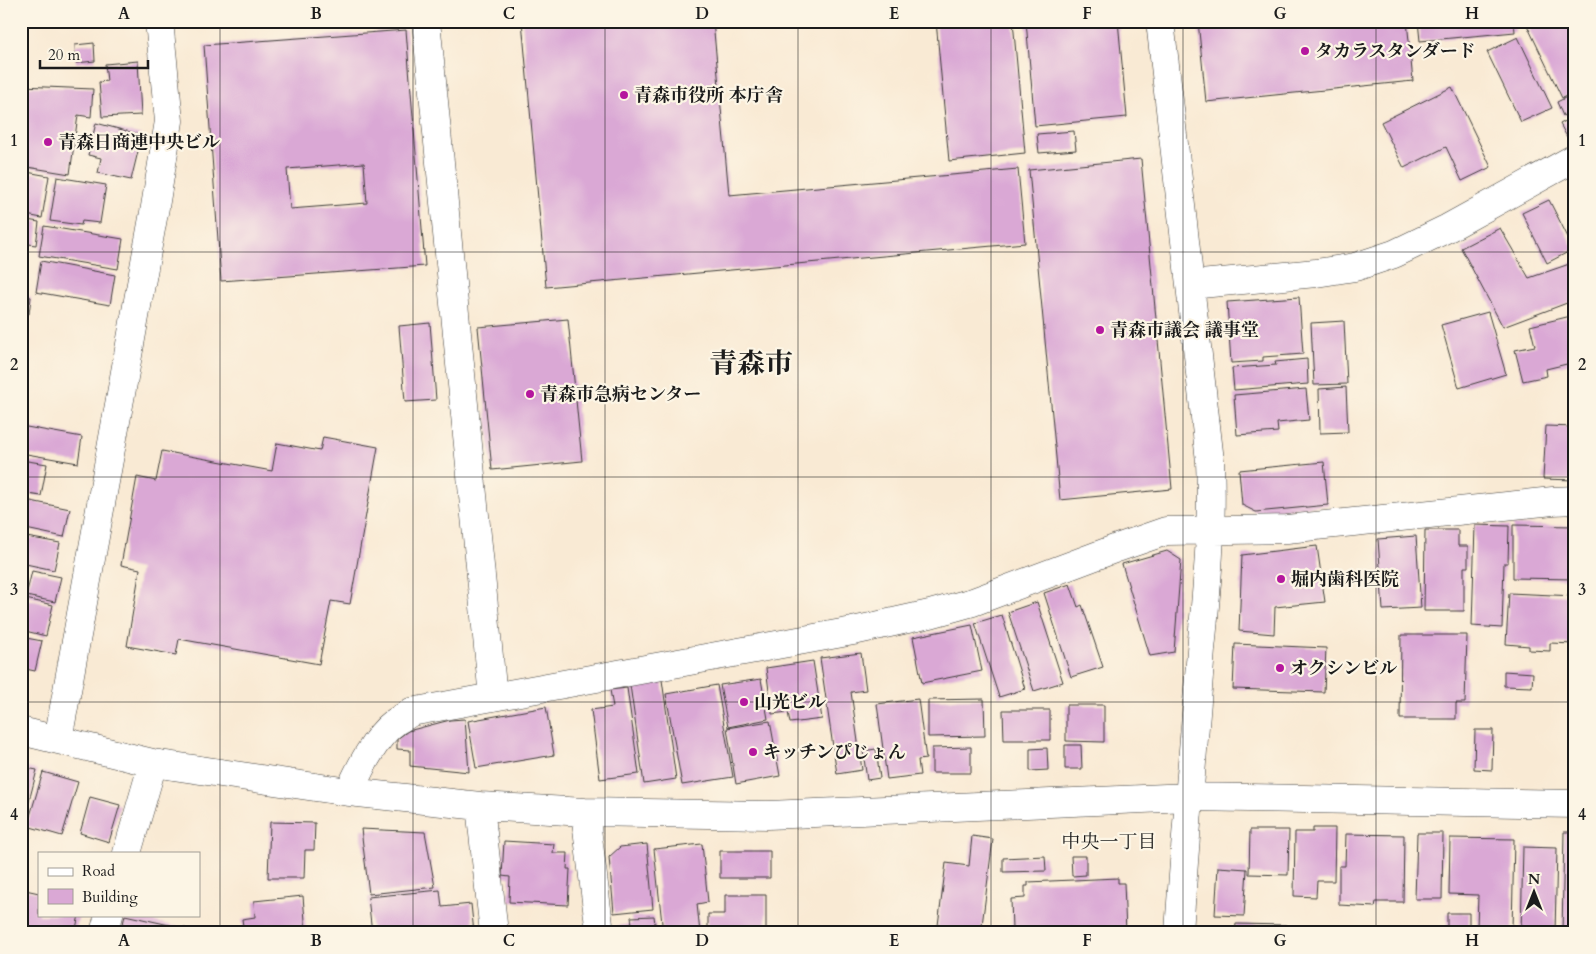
<svg xmlns="http://www.w3.org/2000/svg" width="1596" height="954" viewBox="0 0 1596 954" font-family="Cardo,'Noto Serif JP',serif">
  <style>
    .building { fill: #daa8d5; fill-rule: evenodd }
    .lines { fill: none; stroke-linecap: round; stroke-linejoin: round }
    .minor-casing { stroke: #3d3b38; stroke-width: 29 }
    .minor { stroke: #fff; stroke-width: 28 }
    .grid { fill: none; stroke: #1c1c1c; stroke-width: 1; stroke-opacity: 0.55 }
    .poi-dot { fill: #b5179e; stroke: #fcf5e5; stroke-width: 2 }
    .labels { text-anchor: middle; dominant-baseline: central; stroke-width: 4.5; stroke-linejoin: round; paint-order: stroke }
    .poi-label { font-size: 18px; font-weight: bold; fill: #1c1c1c; stroke: #fcf5e5; text-anchor: start }
    .neighbourhood-label { font-size: 19px; fill: #1c1c1c; stroke: #fcf5e5 }
    .town-label { font-size: 28px; font-weight: bold; fill: #1c1c1c; stroke: #fcf5e5 }
    .neatline { fill: none; stroke: #1c1c1c; stroke-width: 2 }
    .grid-label { font-size: 16px; text-anchor: middle; font-weight: bold; fill: #1c1c1c }
  </style>
  <rect width="100%" height="100%" fill="#fcf5e5"/>
  <filter id="ink" filterUnits="userSpaceOnUse"><feTurbulence type="fractalNoise" baseFrequency=".02" numOctaves="2"/><feDisplacementMap in="SourceGraphic" scale="10" xChannelSelector="R" yChannelSelector="G"/><feConvolveMatrix kernelMatrix="1 2 1 2 8 2 1 2 1" color-interpolation-filters="sRGB"/></filter>
  <filter id="wash" filterUnits="userSpaceOnUse"><feTurbulence type="fractalNoise" baseFrequency=".0096" numOctaves="4" result="noise"/><feDisplacementMap in="SourceGraphic" scale="20" xChannelSelector="R" yChannelSelector="G"/><feGaussianBlur stdDeviation="1.12" result="paint"/><feColorMatrix in="noise" values="0 0 0 0 0 0 0 0 0 0 0 0 0 0 0 0 0 1.4 0 .05"/><feComposite in="paint" operator="in"/></filter>
  <g filter="url(#wash)">
    <rect width="100%" height="100%" fill="#f9ead4"/>
    <g id="blocks">
      <!-- building -->
      <path class="building" d="M522,21h191l16,174 289,-26 7,74 -479,44z
        M936,21h77l12,132 -76,8z
        M1026,21h92l9,96 -92,9z
        M1198,21h209l6,60 -207,21z
        M1418,21h96l1,11 -95,9z
        M1525,21h50v71l-13,6z
        M406,30l19,236 -204,15 -17,-236zM364,163l3,40 -77,6 -3,-40z
        M1518,37l34,71 -31,14 -34,-70z
        M94,43l1,18 -19,2 -1,-18z
        M138,61l3,54 -39,2 -3,-35 8,-1 -2,-17z
        M21,86l72,3 -2,28 -13,-2 -8,59 -49,-8z
        M1452,87l39,80 -29,14 -16,-34 -42,21 -23,-46z
        M1575,93v16l-12,7 -6,-14z
        M1575,116v16l-8,5 -7,-13z
        M96,123l46,12 -11,45 -33,-7 3,-15 -13,-3z
        M1074,131l2,19 -37,3 -2,-19z
        M1141,159l31,330 -112,11 -31,-330z
        M21,171l28,5 -7,42 -21,-4z
        M57,177l49,8 -6,38 -18,-2 -1,4 -31,-4z
        M1549,200l25,49 -27,14 -25,-50z
        M21,219l18,3 -3,23 -15,-2z
        M44,226l79,13 -5,30 -79,-13z
        M1500,228l29,50 46,-16v38l-72,27 -42,-79z
        M21,249l6,1 -5,30h-1z
        M41,261l74,14 -5,30 -74,-13z
        M21,295l10,2 -2,17 -8,-1z
        M1299,297l4,57 -40,3v4l-32,2 -4,-61z
        M1488,312l18,62 -47,14 -18,-63z
        M1575,315v47l-29,7 1,7 -24,5 -8,-31 20,-4 -5,-20z
        M568,319l14,142 -90,9 -14,-143z
        M1344,321l3,63 -33,1 -3,-62z
        M430,323l6,77 -31,2 -6,-76z
        M1307,359l1,25 -74,6 -2,-22 44,-3 -1,-3z
        M1346,387l2,45 -28,1 -1,-44z
        M1306,389l3,31 -32,3 1,9 -41,3 -3,-40z
        M21,426l61,11 -4,26 -57,-10z
        M1546,426l29,1v53l-32,-1z
        M323,437l55,10 -28,157 -19,-3 -12,63 -140,-25 -3,16 -49,-9 13,-77 -19,-4 16,-88 19,4 6,-30 110,20 5,-28 43,8z
        M21,460l26,4 -6,32 -20,-3z
        M1324,462l4,43 -72,7 -14,-7 -3,-35z
        M21,499l49,10 -6,28 -43,-9z
        M1475,525l34,1 -1,37h-4l-2,65 -30,-2z
        M1513,525l62,1v53l-62,-1z
        M1425,530h33v16h10v21h-4v44h-40z
        M21,536l39,7 -6,27 -33,-7z
        M1416,536l5,72 -38,2 -5,-71z
        M1317,546l8,56 -50,5 -1,27 -35,-3 3,-76z
        M1167,551l14,9 -7,92 -24,4 -28,-92z
        M32,571l29,6 -6,25 -29,-6z
        M1070,584l8,23 4,-2 21,62 -32,10 -27,-84z
        M1509,593l66,3v48l-25,-1v8l-21,-1v-4l-23,-2z
        M21,598l32,7 -7,31 -25,-6z
        M1037,602l26,80 -29,9 -26,-79z
        M1002,615l23,74 -26,8 -24,-74z
        M972,625l10,46 -60,12 -9,-46z
        M1401,635h66l-2,68h-9v16h-56z
        M21,637l21,4 -7,30 -14,-3z
        M1235,644l91,4 -2,44 -91,-3z
        M861,653l5,37 -15,2 11,78 -25,4 -17,-116z
        M813,661l9,58 -32,4 -2,-11 -16,2 -6,-46z
        M1504,671l29,2 -1,14 -28,-1z
        M761,679l7,40 -40,8 -8,-42z
        M662,680l14,99 -32,5 -14,-99z
        M717,685l16,92 -51,8 -16,-91z
        M627,688l12,86 -39,5 -9,-69 22,-3 -3,-17z
        M918,699l8,60 -8,1 2,15 -33,4 -10,-75z
        M984,699l1,37 -57,1v-37z
        M1066,705h38v37l-38,-1z
        M546,707l8,48 -78,13 -8,-47z
        M1003,710h47v30h-46z
        M465,719l4,53 -59,-6v-16l-13,-1v-10l11,-8 42,-11z
        M770,721l10,55 -44,8 -9,-56z
        M1475,730h18l-1,40 -18,-1z
        M1065,745h16l1,24h-17z
        M971,747v26h-39v-25z
        M1047,748l1,22 -18,1v-22z
        M876,749l4,29 -13,2 -4,-29z
        M21,767l16,3 -13,51 -3,-1z
        M43,772l35,10 -16,54 -35,-10z
        M90,797l30,8 -11,37 -29,-9z
        M270,822l45,1 -1,27h-9l-1,28h-36z
        M1313,828h22l-1,53h-17l-1,16 -22,-1 1,-64h18z
        M361,829l64,3 10,55 -66,7z
        M1250,830h39l-1,45 -39,-1z
        M1564,832h11v101h-13z
        M1417,833h26l-1,66h-27z
        M1346,834l58,1 -1,67h-27l-1,5 -36,-2v-39h6z
        M972,836l21,3 -12,94h-44l9,-70 23,3z
        M1450,838l64,1 -2,90 -35,-1 1,-33 -29,-1z
        M504,841l50,3 -1,9h15l-1,16h3l-2,36 -59,-3 1,-25 -8,-1z
        M647,844l6,65 -39,4 -5,-56 11,-10z
        M702,844l6,58 -11,2 3,29h-37l-9,-84z
        M1523,847l34,1 -2,85h-34z
        M720,851h50v27h-50z
        M1045,856l1,15 -43,1v-14z
        M1071,856h15v19l-14,1z
        M1218,867l29,2 -3,47 -29,-1z
        M1118,878v5h6l2,50h-122l-1,-4h9l-1,-30 14,-1v-12h3v-4z
        M21,889l18,4v22h40l-4,18h-54z
        M440,890l2,17 29,-3 3,29h-102l-4,-36z
        M725,895h41v38h-58v-19h17z
        M303,896l3,37h-62l-2,-14 13,-2 -1,-16z
        M1447,913h22v20h-22z
        M125,915l53,12 -2,6h-55z
        M654,916l2,17h-39l-1,-7 16,-2 -1,-7z
        M1236,924l50,1 -1,8h-50z
        M184,928l19,4v1h-21z"/>
    </g>
  </g>
  <g filter="url(#ink)">
    <use href="#blocks" fill-opacity="0" stroke="#3d3b38" stroke-width="1"/>
    <g class="lines">
      <defs>
        <path id="minor" d="M426,21l67,676
          M1160,21l50,440c3,63 -3,126 -9,189 -7,94 -16,188 -22,283
          M1190,285l126,-12 39,-6 39,-13 54,-26 127,-70
          M21,731l132,32 196,29 131,14 105,6 183,3 421,-18 386,7
          M58,740l97,-533 14,-86 -10,-100
          M349,792c10,-22 26,-55 45,-69 5,-4 12,-7 17,-11l442,-81 77,-17 43,-12 144,-54 49,-17 121,-2 266,-28 22,-1
          M480,806l14,127
          M585,812l15,121
          M127,853l26,-90
          M104,933l5,-18"/>
      </defs>
      <!-- minor casing -->
      <use href="#minor" class="minor-casing"/>
      <!-- minor -->
      <use href="#minor" class="minor"/>
    </g>
  </g>
  <!-- grid -->
  <path class="grid" d="M220,21v912M413,21v912M605,21v912M798,21v912M991,21v912M1183,21v912M1376,21v912M21,252h1554M21,477h1554M21,702h1554"/>
  <!-- markers -->
  <g class="poi-dot">
    <circle cx="1305" cy="51" r="5"/>
    <circle cx="624" cy="95" r="5"/>
    <circle cx="48" cy="142" r="5"/>
    <circle cx="1100" cy="330" r="5"/>
    <circle cx="530" cy="394" r="5"/>
    <circle cx="1281" cy="579" r="5"/>
    <circle cx="1280" cy="668" r="5"/>
    <circle cx="744" cy="702" r="5"/>
    <circle cx="753" cy="752" r="5"/>
  </g>
  <g class="labels">
    <!-- poi labels -->
    <g class="poi-label">
      <text x="1315" y="51">タカラスタンダード</text>
      <text x="634" y="95">青森市役所 本庁舎</text>
      <text x="58" y="142">青森日商連中央ビル</text>
      <text x="1110" y="330">青森市議会 議事堂</text>
      <text x="540" y="394">青森市急病センター</text>
      <text x="1291" y="579">堀内歯科医院</text>
      <text x="1290" y="668">オクシンビル</text>
      <text x="754" y="702">山光ビル</text>
      <text x="763" y="752">キッチンぴじょん</text>
    </g>
    <!-- neighbourhood labels -->
    <g class="neighbourhood-label">
      <text x="1109" y="842">中央一丁目</text>
    </g>
    <!-- town labels -->
    <g class="town-label">
      <text x="751" y="364">青森市</text>
    </g>
  </g>
  <!-- margin -->
  <rect width="1596" height="954" fill="none" stroke="#fcf5e5" stroke-width="55"/>
  <!-- legend -->
  <rect x="38" y="852" width="162" height="65" fill="#fcf5e5" stroke="#a29e95"/>
  <rect x="48" y="868" width="25" height="8" fill="#ffffff" stroke="#a29e95"/>
  <text x="82" y="876" font-size="15" fill="#1c1c1c">Road</text>
  <rect x="48" y="889" width="25" height="15" fill="#daa8d5" stroke="#a29e95"/>
  <text x="82" y="902" font-size="15" fill="#1c1c1c">Building</text>
  <!-- north arrow -->
  <g transform="translate(1534 892)" stroke="#fcf5e5" stroke-width="4" paint-order="stroke">
  <path d="M0-4L9 19L0 12L-9 19Z" fill="#1c1c1c"/>
  <text y="-8" font-size="14" font-weight="bold" text-anchor="middle" fill="#1c1c1c">N</text>
  </g>
  <!-- scale -->
  <path d="M40 60v8h108v-8" fill="none" stroke="#1c1c1c" stroke-width="2.5"/>
  <text x="48" y="60" font-size="15" fill="#1c1c1c" stroke="#fcf5e5" stroke-width="4" paint-order="stroke">20 m</text>
  <rect x="28" y="28" width="1540" height="898" class="neatline"/>
  <g class="grid-label">
    <text x="124" y="19">A</text>
    <text x="316" y="19">B</text>
    <text x="509" y="19">C</text>
    <text x="702" y="19">D</text>
    <text x="894" y="19">E</text>
    <text x="1087" y="19">F</text>
    <text x="1280" y="19">G</text>
    <text x="1472" y="19">H</text>
    <text x="14" y="146">1</text>
    <text x="1582" y="146">1</text>
    <text x="14" y="370">2</text>
    <text x="1582" y="370">2</text>
    <text x="14" y="595">3</text>
    <text x="1582" y="595">3</text>
    <text x="14" y="820">4</text>
    <text x="1582" y="820">4</text>
    <text x="124" y="946">A</text>
    <text x="316" y="946">B</text>
    <text x="509" y="946">C</text>
    <text x="702" y="946">D</text>
    <text x="894" y="946">E</text>
    <text x="1087" y="946">F</text>
    <text x="1280" y="946">G</text>
    <text x="1472" y="946">H</text>
  </g>
</svg>
